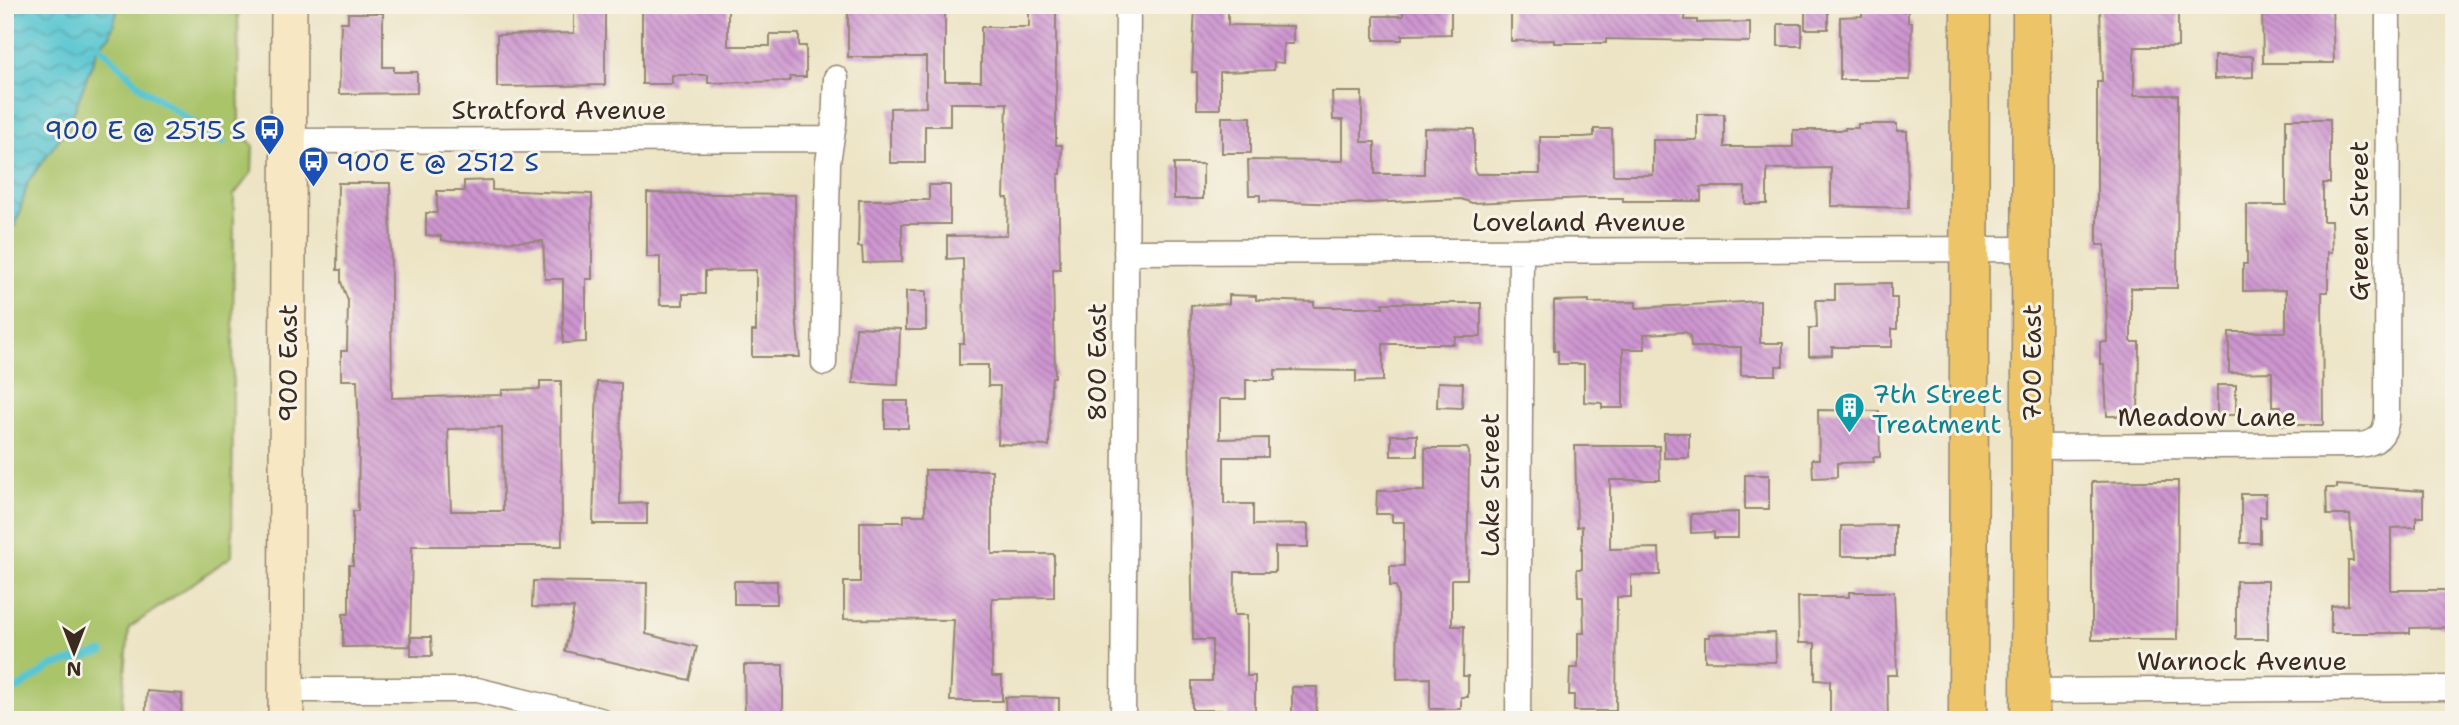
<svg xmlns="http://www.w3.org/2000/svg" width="2459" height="725" viewBox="0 0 2459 725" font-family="'Shantell Sans',sans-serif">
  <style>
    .grass { fill: #aac46a; stroke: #727744; stroke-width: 2 }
    .water { fill: url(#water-waves); stroke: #4a7878; stroke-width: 2 }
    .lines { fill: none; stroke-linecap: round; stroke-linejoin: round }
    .stream { stroke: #59c6d2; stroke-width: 7 }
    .building { fill: url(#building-back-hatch); fill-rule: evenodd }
    .street-casing { stroke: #948772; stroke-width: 27 }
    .secondary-casing { stroke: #948772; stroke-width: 38 }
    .primary-casing { stroke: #948772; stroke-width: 41 }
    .street { stroke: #fff; stroke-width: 24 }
    .secondary { stroke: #f8e7c3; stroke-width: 35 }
    .primary { stroke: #eec469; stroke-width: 38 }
    .labels { text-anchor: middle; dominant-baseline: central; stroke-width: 6; stroke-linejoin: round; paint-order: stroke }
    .street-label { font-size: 26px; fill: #3b2a1e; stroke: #f7f3e8 }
    .transit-label { font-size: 26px; fill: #164399; stroke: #f7f3e8; text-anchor: end }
    .culture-label { font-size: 26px; fill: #0d838f; stroke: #f7f3e8; text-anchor: start }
  </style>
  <defs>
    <pattern id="water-waves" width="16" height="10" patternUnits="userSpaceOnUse" patternTransform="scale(1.75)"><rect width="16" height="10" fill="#59c6d2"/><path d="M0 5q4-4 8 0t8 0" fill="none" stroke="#4ba1aa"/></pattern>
    <pattern id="building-back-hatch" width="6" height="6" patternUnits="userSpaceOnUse" patternTransform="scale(1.75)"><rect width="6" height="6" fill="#cd95d0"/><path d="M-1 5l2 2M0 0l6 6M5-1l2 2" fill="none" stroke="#a87aa8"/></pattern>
  </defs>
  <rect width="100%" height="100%" fill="#f7f3e8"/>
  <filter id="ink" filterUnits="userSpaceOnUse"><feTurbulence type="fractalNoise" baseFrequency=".0143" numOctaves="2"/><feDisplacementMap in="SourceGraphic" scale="14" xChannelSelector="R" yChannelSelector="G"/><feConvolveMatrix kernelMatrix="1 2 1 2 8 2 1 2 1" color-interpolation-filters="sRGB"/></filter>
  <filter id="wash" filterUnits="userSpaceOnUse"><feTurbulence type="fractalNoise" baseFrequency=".00686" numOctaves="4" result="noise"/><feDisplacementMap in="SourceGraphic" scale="28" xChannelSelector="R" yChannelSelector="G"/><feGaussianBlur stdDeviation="1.57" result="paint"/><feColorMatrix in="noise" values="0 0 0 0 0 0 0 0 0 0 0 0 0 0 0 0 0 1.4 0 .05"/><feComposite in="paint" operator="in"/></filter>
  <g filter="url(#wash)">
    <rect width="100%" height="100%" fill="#ede4c5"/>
    <!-- grass -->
    <path class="grass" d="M5,5h233l1,127 14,13 -1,27 -18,23 -2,361 -103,72 -8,92h-116z"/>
    <!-- water -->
    <path class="water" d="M18,5h101l-9,31 -11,9 -30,80 -41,57 -12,43 -11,9v-216l10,-1z"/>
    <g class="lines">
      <!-- stream -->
      <path class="stream" d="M99,45l44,44 80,53
        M5,697l47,-31 51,-14"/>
    </g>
    <g id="blocks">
      <!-- building -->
      <path class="building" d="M574,5h31v80l-108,2v-52l77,-2z
        M642,5l86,4v37h42v-12h29v12h7v31h-16v4l-82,2v-8h-36v9h-30z
        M848,5h97v76h36v-54h48v-22h27v140h6l-1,29h-3l2,95h-7l2,108h-3l-1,10 -2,59 -51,-2 2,-58h-12v-21h-29v-22h5l-1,-85 -16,1v-23l60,-1 1,-37h-4l3,-95h-57v23h-25v37h-35v-55l36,-1v-50h-78z
        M1195,5h33v20l65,1v18h-10v19l-9,-1v8l-54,2v37h-23v-37h-5z
        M1403,5h48v29l-49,1v5h-28v-24h29z
        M1511,5h175l-1,15h12v3l53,-1v20l-144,-3v4h-52v-3l-43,1z
        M2100,5h78v42h-43l-1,9v39h44l-1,193h-46v54h8l-1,74h-31l-3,-52h-4v-22h7l-2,-97h-8v-163h5z
        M2262,5l70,1 2,57h-71z
        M1828,6v23h-23v-22z
        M1862,11h46v11h4l-2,58h-70v-63l22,-1z
        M348,13h35v54h11v5h23v21l-78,1 2,-72h7z
        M1778,24h24v22h-24z
        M2214,56h39v21l-39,2z
        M1332,92h30v50h13v32h49v-46l50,1v41l3,4h63v-37h44l10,-1v-7h18l1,46h40v-35h44v-26h27v33h69v-17h52v-2h13v-4h39v7h10l1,77 -77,-2v-38l-64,1v35h-22v-17h-44v14h-78v-3h-35l-116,5 -11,-4 -118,5 -83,-3v-6h-11l-1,-35 95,1v-41h-10z
        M1222,117h29v36h-29z
        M2286,119h44v64h-7v38h8l1,31h-4v40h-6l1,133h-42v-19h-9v-34l-43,1v-41h57v-42l-43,1v-27h4v-59h39z
        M1174,164h29v35h-29z
        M492,180v10l100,4v85h-6v63l-23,1v-64h-18l-2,-38 -89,1 -13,-2v-4l-15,-1v-22h11v-22h27v-10z
        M338,183h52l2,215 110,-3v-5l38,-1v-8h21l1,165h-150l-2,100 -67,1v-33h6v-49h4v-54h5l1,-77 -2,-54h-16v-29h6l1,-50 -7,-19v-12h-4zM502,428l1,83h-52l-3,-82z
        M929,185h21v39h-48v38l-39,1 -1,-16h-4l1,-47h70z
        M647,193l148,2 1,120 4,42h-48v-26h4v-61l-51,1v23h-22v11h-23v-48h-13z
        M1891,283v15h6v31h-5v18h-60v8l-23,1v-28h8l-1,-28h19v-16z
        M906,291h20v39h-20z
        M1229,295l27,1v4l58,2v5h69v-4h98v34h-26l-1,7h-71v37l-27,1v-11l-81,-1v10h-29v19h-26v40l48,-1v19h-44v47h29v21l55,-1v23h-33v25h-40l-1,43h13v61h8v43l-27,-1v-8h-36v-29h20v-41h-19l-4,-214 2,-121 38,-1z
        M1589,300v3l47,-1v6l124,-7v42h23v23h-7v9h-35v-28h-50l-1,-12 -5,-3 -41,2 1,15h-22v59h-21v-5l-18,-1v-38h-26v-13h-4v-50z
        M856,327l44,2 -2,56 -45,-2z
        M597,382l24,1 -1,121 27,-1v21h-54z
        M1438,382l25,1 -1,25 -25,-1z
        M2217,385h19v30h-19z
        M885,401h23v27h-23z
        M1818,410l61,1 1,46h-7l1,5 -37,1v14l-24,1 -1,-19h7z
        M1664,433h25v25h-25z
        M1391,435h26v21h-26z
        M1575,446h84l1,34h-50v69l49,-1 1,27h-29v22h-14l-1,114h-42v-16h-5l1,-27h8v-35h6l-1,-36h-5l-1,-28h5v-43l-5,1z
        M1425,448h42l2,4 -2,127h-15v47h12l-1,50h5v21h-7v12h-31v-31l-33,1 1,-84 -2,-9h-6v-20h14v-44h-12v-8h-16l1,-23h48z
        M925,470h67v84h62v43l-62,1v78h10v25h-52l4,-81 -110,-1v-37h16v-60h44v-7h21z
        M1745,475h24v34h-24z
        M2145,481h33l-1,159h-85v-158z
        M2337,485l86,6v26h-7v10l-25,1v62h63v37l-44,1v5h-79v-27l17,-1v-44h5l-3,-46h-23l-1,-27h11z
        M2241,494h25v23h-6v26h-19z
        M1738,512v26h-24v-6l-23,1v-19z
        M1895,525v31h-54v-30z
        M533,581l114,2 -1,51 51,13 -8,33 -124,-29 9,-43 -42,-1z
        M734,581h43v23h-43z
        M2236,581h32v58h-32z
        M1849,592h45l3,83h-10l1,45h-58v-39l-15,-1v-37h-16l-1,-46h51z
        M1775,633l1,29 -71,-1v-24h4v-3z
        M411,637h20l1,19h-21z
        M744,665h39v55h-38z
        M1292,687h25l-1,32h-24z
        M147,691l35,3 -1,26h-36z
        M1005,697l54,1v22h-53z"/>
    </g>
  </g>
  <g filter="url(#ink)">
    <use href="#blocks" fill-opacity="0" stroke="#948772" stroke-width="2"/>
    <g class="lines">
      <defs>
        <path id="street" d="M289,141l541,-2
          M1126,252l906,-3
          M824,363l4,-201 6,-38 2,-46
          M2031,447l327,-2c18,-1 27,-9 29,-27l1,-413
          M286,690h191l123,30
          M2030,691l424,-3
          M1123,720l5,-715
          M1518,720l3,-469"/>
        <path id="secondary" d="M286,720l3,-715"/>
        <path id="primary" d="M1968,720l2,-715
          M2030,720l2,-715"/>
      </defs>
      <!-- street casing -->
      <use href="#street" class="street-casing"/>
      <!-- secondary casing -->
      <use href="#secondary" class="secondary-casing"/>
      <!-- primary casing -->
      <use href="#primary" class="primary-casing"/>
      <!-- street -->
      <use href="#street" class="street"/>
      <!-- secondary -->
      <use href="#secondary" class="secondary"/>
      <!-- primary -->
      <use href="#primary" class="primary"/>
    </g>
  </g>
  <!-- icons -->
  <defs>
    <symbol id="bus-pin" viewBox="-11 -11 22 30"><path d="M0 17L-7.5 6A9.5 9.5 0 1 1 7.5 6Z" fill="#1a4fb4" stroke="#f7f3e8"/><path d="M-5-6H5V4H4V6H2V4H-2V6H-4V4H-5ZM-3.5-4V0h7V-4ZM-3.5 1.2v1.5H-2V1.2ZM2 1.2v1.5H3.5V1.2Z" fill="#fff"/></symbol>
    <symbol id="building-pin" viewBox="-11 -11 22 30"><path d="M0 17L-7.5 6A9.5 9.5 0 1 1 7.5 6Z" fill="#0f9aa8" stroke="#f7f3e8"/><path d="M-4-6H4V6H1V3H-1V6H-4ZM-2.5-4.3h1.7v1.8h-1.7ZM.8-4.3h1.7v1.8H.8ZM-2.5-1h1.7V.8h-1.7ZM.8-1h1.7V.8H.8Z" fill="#fff"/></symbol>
  </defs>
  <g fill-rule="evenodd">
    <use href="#bus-pin" x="252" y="112" width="35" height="47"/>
    <use href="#bus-pin" x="296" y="144" width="35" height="47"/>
    <use href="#building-pin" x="1832" y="390" width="35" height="47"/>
  </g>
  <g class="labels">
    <!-- street labels -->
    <g class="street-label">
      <text x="559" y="109">Stratford Avenue</text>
      <text x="1579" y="221">Loveland Avenue</text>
      <text transform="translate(2358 221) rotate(-90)">Green Street</text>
      <text transform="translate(1096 362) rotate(-90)">800 East</text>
      <text transform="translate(287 363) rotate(-90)">900 East</text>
      <text transform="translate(2031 363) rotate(-90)">700 East</text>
      <text x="2207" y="416">Meadow Lane</text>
      <text transform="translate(1489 485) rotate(-90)">Lake Street</text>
      <text x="2242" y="660">Warnock Avenue</text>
    </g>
    <!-- transit labels -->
    <g class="transit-label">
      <text x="246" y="129">900 E @ 2515 S</text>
      <text x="336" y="161" text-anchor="start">900 E @ 2512 S</text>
    </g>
    <!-- culture labels -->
    <g class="culture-label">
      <text x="1872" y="393">7th Street<tspan x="1872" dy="30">Treatment</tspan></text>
    </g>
  </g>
  <!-- margin -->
  <rect width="2459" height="725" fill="none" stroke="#f7f3e8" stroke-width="28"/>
  <!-- north arrow -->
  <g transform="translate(74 652) rotate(180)" stroke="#f7f3e8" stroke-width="5" paint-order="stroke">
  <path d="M0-5L12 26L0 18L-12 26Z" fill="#3b2a1e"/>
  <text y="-10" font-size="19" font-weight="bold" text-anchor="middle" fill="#3b2a1e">N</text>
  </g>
</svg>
